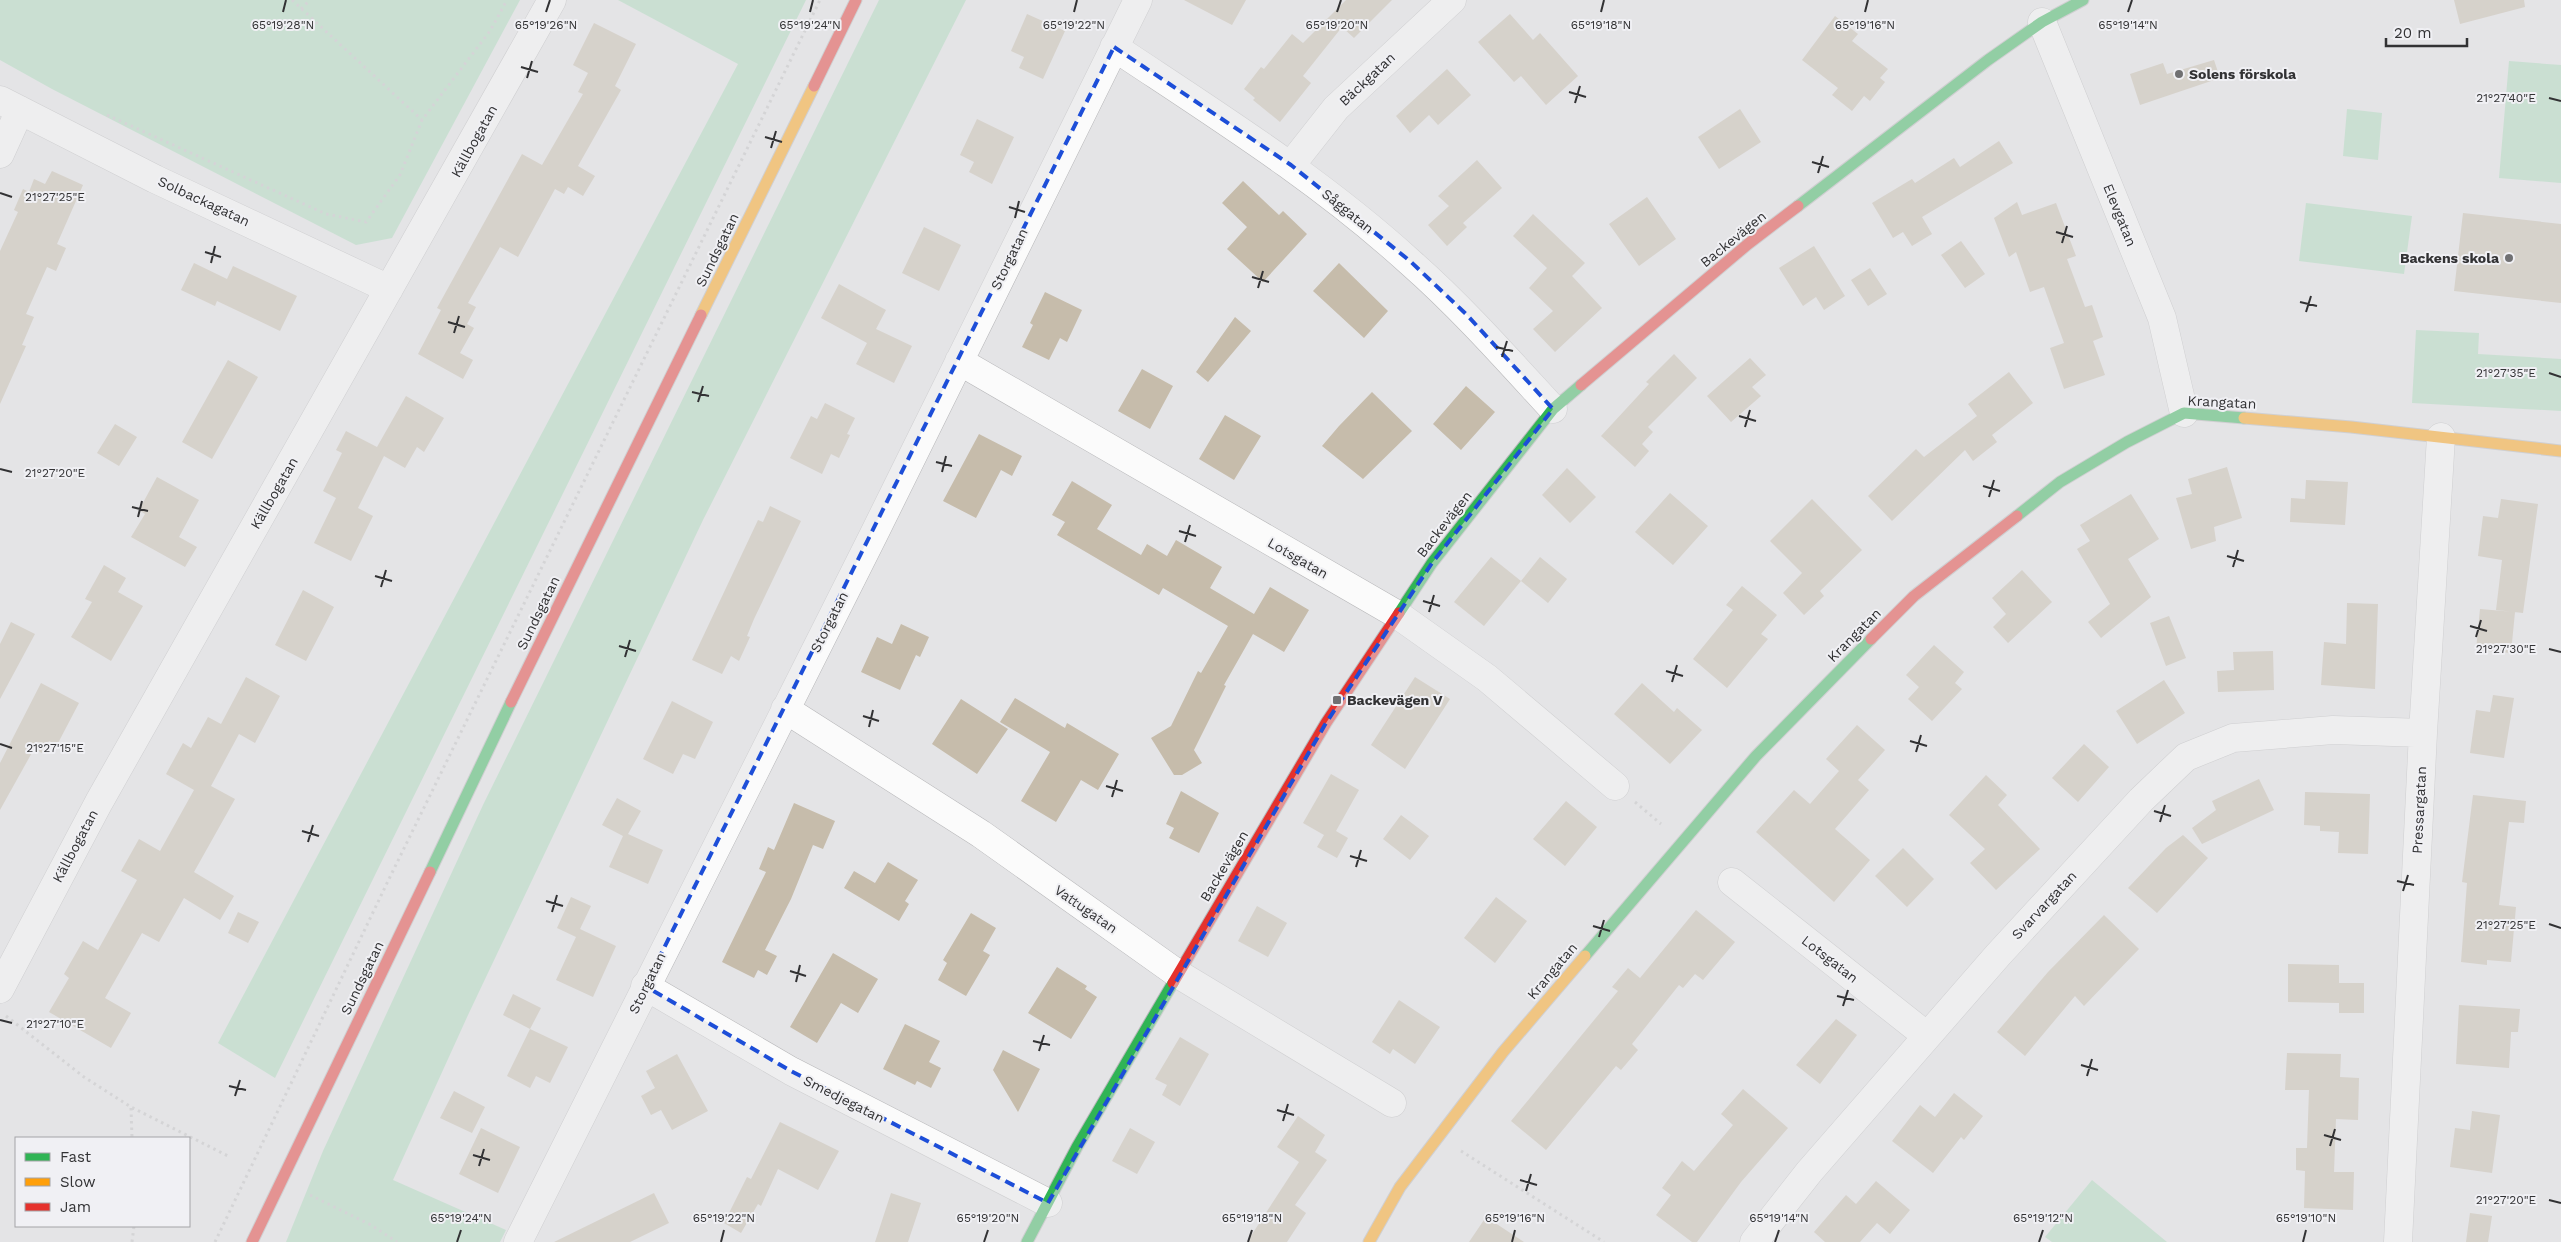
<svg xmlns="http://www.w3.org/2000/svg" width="2561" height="1242" viewBox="0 0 2561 1242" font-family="'Work Sans',sans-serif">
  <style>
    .green { fill: #aadabb }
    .building { fill: #c6bcab }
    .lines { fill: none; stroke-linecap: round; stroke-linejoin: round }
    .street-casing { stroke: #b7b7b9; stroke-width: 29 }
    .fast-casing { stroke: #b7b7b9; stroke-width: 13 }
    .slow-casing { stroke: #b7b7b9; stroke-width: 13 }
    .jam-casing { stroke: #b7b7b9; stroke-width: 13 }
    .path { stroke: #c2c2c3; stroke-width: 3; stroke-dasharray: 2.5 4; stroke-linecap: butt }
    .street { stroke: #fbfbfb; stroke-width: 28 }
    .fast { stroke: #30b455; stroke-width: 11 }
    .slow { stroke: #ff9f0a; stroke-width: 11 }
    .jam { stroke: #e5322d; stroke-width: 11 }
    .marked { fill: none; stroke: #1d4ed8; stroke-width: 4; stroke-dasharray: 10 6; stroke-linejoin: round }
    .ticks { fill: none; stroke: #323234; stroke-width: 2 }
    .poi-dot { fill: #707072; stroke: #f0f0f4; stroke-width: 2 }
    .labels { text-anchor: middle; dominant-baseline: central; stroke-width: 4; stroke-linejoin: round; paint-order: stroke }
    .poi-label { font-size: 14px; font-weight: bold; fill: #323234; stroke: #f0f0f4; text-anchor: start }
    .street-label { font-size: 14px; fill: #323234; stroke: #f0f0f4 }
    .ticks-label { font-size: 12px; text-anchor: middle; fill: #323234; stroke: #f0f0f4; stroke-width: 4; stroke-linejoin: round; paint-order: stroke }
  </style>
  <rect width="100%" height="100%" fill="#e4e4e6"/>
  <!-- green -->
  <path class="green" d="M0,0h520l-128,238 -36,7 -304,-156 -52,-29z
    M618,0h188l-531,1078 -57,-35 520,-979z
    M879,0h87l-263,520 -235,495 -75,165 113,50 -6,12h-214l37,-91 160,-346z
    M2509,61l52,4v118l-62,-5z
    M2347,109l35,4 -4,47 -35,-4z
    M2306,203l106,13 -8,58 -105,-13z
    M2416,330l63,3 -1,21 83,5v52l-149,-8z
    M2092,1180l75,62h-115l-7,-5z"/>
  <!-- building -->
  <path class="building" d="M1184,0h62l-14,25z
    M1346,0h46l-38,38 -12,-11 -39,49 8,7 -31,39 -27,-22 2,-2 -11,-9 17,-22 3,2 28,-35 11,9z
    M2454,0h70l1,7 -65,17z
    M1027,14l38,17 -22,48 -24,-11 5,-11 -13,-6z
    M1510,14l23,26 7,-7 38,43 -32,29 -25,-29 -7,6 -36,-40z
    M1835,16l23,18 -6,7 36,28 -8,9 5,4 -15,19 -6,-5 -12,15 -20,-16 6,-7 -36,-28z
    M594,23l42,21 -21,42 6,4 -43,76 17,10 -12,20 -15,-9 -4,7 -9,-5 -37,68 -18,-10 -32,56 8,4 -9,17 7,4 -14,25 13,7 -10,19 -45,-25 23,-44 -4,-2 85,-154 20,11 41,-71 -5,-2 10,-19 -15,-8z
    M2214,60l6,18 -80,27 -10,-31 33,-11 4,11z
    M1447,69l24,26 -33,30 -9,-10 -19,18 -14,-17z
    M1740,109l21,33 -42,27 -21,-32z
    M977,119l37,18 -22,47 -23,-12 5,-10 -14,-7z
    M1999,141l14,22 -91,54 10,17 -20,12 -9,-14 -10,6 -21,-35 40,-24 3,4 39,-25 6,9z
    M1477,160l25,28 -39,35 4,4 -20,19 -19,-21 21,-19 -11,-10z
    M52,171l31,14 -26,59 9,4 -10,23 -9,-4 -21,47 8,3 -12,28 4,1 -26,58v-153l18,-39 -4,-2 9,-21 6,3 5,-13 11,5z
    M1243,181l36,34 4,-4 24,23 -44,48 -36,-33 20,-22 -25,-24z
    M1647,197l29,42 -37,27 -30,-42z
    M2017,202l5,13 34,-12 20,53 -9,3 18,48 7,-2 11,32 -10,4 12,34 -41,14 -14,-41 14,-5 -20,-56 -14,5 -14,-40 -7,5 -15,-39z
    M2463,213l98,11v79l-107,-12z
    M1533,214l52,49 -13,13 30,32 -47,44 -22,-23 20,-18 -24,-23 18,-20 -34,-32z
    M924,227l37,18 -22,46 -37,-18z
    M1961,241l24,33 -20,14 -24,-33z
    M1814,246l31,50 -21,14 -8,-13 -13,9 -24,-38z
    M194,263l33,16 6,-13 64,30 -17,35 -63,-30 -2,5 -34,-16z
    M1339,263l49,48 -24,27 -51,-47z
    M1870,268l17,26 -19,12 -17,-26z
    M839,284l47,26 -10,19 36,17 -18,37 -38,-19 11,-21 -46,-25z
    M1045,292l37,18 -15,32 -7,-4 -11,22 -27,-13 11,-22 -3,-2z
    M1235,317l16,14 -43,51 -12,-10z
    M1674,354l23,24 -49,49 5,5 -11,12 7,7 -14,16 -34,-31 48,-52 -3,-2z
    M1750,358l16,17 -14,12 9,9 -30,26 -24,-26z
    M228,360l30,17 -46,82 -30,-17z
    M1142,369l31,17 -23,43 -32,-18z
    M2009,372l24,31 -41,32 5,7 -24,19 -8,-11 -73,71 -24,-25 48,-47 8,8 53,-41 -9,-12z
    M1466,386l29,26 -34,38 -28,-26z
    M1372,392l40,39 -49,48 -41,-33 17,-20z
    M406,396l38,22 -20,34 -7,-5 -12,21 -21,-12 -26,52 15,8 -22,45 -37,-18 22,-45 -13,-7 19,-38 -6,-3 10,-19 31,16z
    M825,403l30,15 -8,16 3,1 -11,23 -8,-4 -9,20 -32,-16 21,-42 6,3z
    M1225,415l36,21 -27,44 -35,-21z
    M115,424l22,13 -18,29 -22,-13z
    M979,434l43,22 -10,20 -11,-6 -25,48 -33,-17z
    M2227,467l15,51 -28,9 2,14 -25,8 -15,-51 16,-4 -4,-15z
    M1567,468l29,29 -26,26 -28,-28z
    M157,477l42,23 -20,37 18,10 -12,20 -54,-30 14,-23 -6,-4z
    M2306,480l42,2 -3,43 -55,-3 1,-24 14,1z
    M1072,481l40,24 -15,24 44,26 6,-11 20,12 9,-16 46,27 -12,21 44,26 16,-27 39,23 -25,42 -31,-18 -29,51 2,1 -32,64 8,13 -20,12h-8l-23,-37 20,-12 27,-55 3,2 27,-47 -65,-38 -4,7 -102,-60 8,-13 -13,-7z
    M1670,493l38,33 -35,39 -38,-33z
    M2131,494l28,45 -31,20 23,38 -50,41 -13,-16 22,-18 -33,-55 13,-8 -10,-16z
    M1812,499l50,51 -42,41 4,5 -20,19 -21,-22 19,-20 -32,-32z
    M2501,499l37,5 -15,109 -27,-3 6,-50 -24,-4 5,-40 15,2z
    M770,506l31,15 -47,98 -7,17 3,1 -11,24 -8,-5 -9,18 -30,-14 66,-140 5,2z
    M1491,557l30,24 -37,45 -30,-24z
    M1540,557l27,22 -19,24 -27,-22z
    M104,565l22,13 -8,14 25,14 -32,55 -40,-24 21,-35 -7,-3z
    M2022,570l30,32 -44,41 -15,-16 13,-13 -14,-16z
    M1742,586l35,29 -16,19 7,5 -41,49 -34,-29 40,-49 -7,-5z
    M303,590l31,17 -28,54 -31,-16z
    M2347,603l31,1 -3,85 -54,-4 3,-43 22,2z
    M2480,609l35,3 -4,41 -35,-3z
    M2169,616l17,42 -20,8 -16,-43z
    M11,622l24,12 -35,65v-55z
    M901,624l28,13 -9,20 -4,-2 -16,35 -39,-18 16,-35 15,7z
    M1934,645l30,27 -9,11 7,6 -30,32 -24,-22 11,-12 -13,-12z
    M2273,651l1,39 -56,2 -1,-21 17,-1 -1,-18z
    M246,677l34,19 -25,47 -16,-9 -28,52 24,13 -41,73 40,24 -14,24 -36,-22 -25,44 -17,-9 -37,65 26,15 -20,35 -62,-36 20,-34 -5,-4 19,-33 15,9 39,-70 -16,-9 18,-32 21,12 34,-61 -28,-16 17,-31 8,5 17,-31 13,7z
    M1415,677l35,22 -45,70 -34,-24z
    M2164,680l21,33 -48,31 -21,-33z
    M41,683l38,20 -22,42 -8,-4 -7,12 -8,-4 -34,61v-47z
    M1642,683l32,29 3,-4 25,22 -32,34 -56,-50z
    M2493,695l21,3 -10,60 -34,-5 6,-43 14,2z
    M1015,698l50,30 2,-5 52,31 -21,36 -17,-10 -25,42 -35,-21 29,-49 -50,-30z
    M961,699l47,30 -31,45 -45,-30z
    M672,701l41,21 -18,37 -12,-5 -10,20 -30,-15z
    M1857,725l28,25 -27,30 11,10 -34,39 35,31 -36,42 -78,-70 38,-42 16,14 29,-33 -13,-12z
    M2084,744l25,23 -31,35 -26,-24z
    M1331,774l28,16 -23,41 12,7 -11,20 -20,-11 7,-12 -21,-12z
    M1986,775l21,20 -9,10 42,44 -44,41 -26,-27 15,-14 -36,-34z
    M2259,779l15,31 -72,34 -10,-16 24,-18 -4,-9z
    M1181,791l38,22 -20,40 -30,-15 5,-10 -8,-4z
    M2305,792l65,2 -2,60 -30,-1 1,-21 -19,-1v-5l-16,-1z
    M2473,795l53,6 -2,22 -15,-1 -10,83 17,2 -5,55 -24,-2v5l-26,-3 6,-79 -5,-1z
    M617,798l24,13 -13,23 35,16 -15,34 -39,-17 14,-31 -21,-11z
    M1566,801l31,26 -32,39 -32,-27z
    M794,803l41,18 -12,28 -10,-4 -22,54 -26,51 12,6 -10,19 -9,-5 -4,8 -32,-16 44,-90 -7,-3 9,-22 6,3z
    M1401,815l28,21 -19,24 -27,-21z
    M2183,835l25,23 -51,55 -29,-25 38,-40z
    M1903,848l31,31 -27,28 -32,-31z
    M888,862l30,18 -13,21 4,3 -10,17 -55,-33 10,-17 21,12z
    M571,897l20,9 -11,23 36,17 -23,51 -37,-17 20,-43 -19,-9z
    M1496,897l31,24 -32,42 -31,-25z
    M1257,906l30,17 -19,34 -30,-16z
    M1696,910l39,32 -32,38 -8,-6 -12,14 -4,-3 -47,59 6,6 -17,20 -5,-4 -70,84 -35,-29 107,-130 -6,-4 16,-19 12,10z
    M238,912l21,10 -11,21 -20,-10z
    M971,913l25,15 -13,23 7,4 -24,41 -28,-16 9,-17 -4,-3z
    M2104,915l35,34 -55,57 -9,-10 -50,60 -28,-24 51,-60z
    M833,953l45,26 -20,34 -17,-10 -24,40 -27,-16z
    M2288,964l51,1v18h25v30h-25v-10l-51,-1z
    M1057,967l30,19 -2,3 12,8 -26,42 -43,-26z
    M513,994l28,14 -11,21 -27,-14z
    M1399,1000l41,27 -25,37 -22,-15 -3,5 -18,-12z
    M2459,1005l61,4 -2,23h-7l-2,36 -53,-4z
    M1836,1019l21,16 -37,49 -24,-19z
    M905,1024l35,17 -11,21 12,6 -10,20 -14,-7 -2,4 -32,-16z
    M530,1029l38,18 -18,36 -14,-7 -6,12 -23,-12z
    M1180,1037l29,17 -29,52 -18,-11 5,-10 -12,-6z
    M1003,1050l37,19 -22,43 -25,-42z
    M2287,1053l54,1 -1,23 19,1 -1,42 -22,-1 -2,53h20l-1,38 -49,-2 1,-37 -9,-1v-22h11l2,-58h-24z
    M677,1054l31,57 -36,19 -11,-20 -10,5 -10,-19 14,-8 -9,-17z
    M1743,1089l45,39 -47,54 -44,60h-5l-36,-27 15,-20 -9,-7 20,-27 12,10 39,-46 -12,-11z
    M454,1091l31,16 -13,26 -32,-15z
    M1954,1093l29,23 -19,24 -3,-3 -28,36 -41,-32 28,-36 15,12z
    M2472,1111l28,4 -8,58 -42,-6 5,-39 15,2z
    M1298,1116l27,19 -10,17 12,8 -32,45 11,8 -19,29h-40l52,-80 -22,-15z
    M780,1122l59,29 -21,39 -40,-21 -17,37 -3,-2 -17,29 -17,-10 23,-46 4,2z
    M481,1128l39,19 -22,46 -39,-19z
    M1130,1128l25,14 -18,32 -25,-13z
    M1876,1181l34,29 -20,24 -13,-11 -17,19h-35l-11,-10 32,-37 10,9z
    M654,1193l15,30 -39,19h-76z
    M891,1193l30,10 -13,39h-33z
    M2470,1213l22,3 -4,26h-22z
    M1486,1217l38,25h-55z"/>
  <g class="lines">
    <defs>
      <path id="street" d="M2042,22l120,296 22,95
        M1114,47c102,68 206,133 297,216 51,45 96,96 142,146
        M0,100l155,79 234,110
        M0,154l20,-44
        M1291,165l45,-57 116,-108
        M959,361l439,254 89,63 128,108
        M785,709l196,125 197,140 214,129
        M1732,882l195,154
        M645,986l146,85 257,132
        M0,989l99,-187 453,-802
        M518,1242l356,-708 264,-534
        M1754,1242l55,-70 189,-217 143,-155 45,-43 47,-19 100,-8 90,3
        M2398,1242l25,-509 18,-296"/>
      <path id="fast" d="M1798,206l190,-146 54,-38 41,-22
        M2017,516l43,-34 67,-40 57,-29 60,5
        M1399,613l33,-50 121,-154 28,-24
        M430,872l81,-170
        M1585,956l171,-200 115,-117
        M1027,1242l50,-95 96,-164"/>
      <path id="slow" d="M701,315l113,-229
        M2244,418l107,9 210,24
        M1369,1242l31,-55 103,-135 82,-96"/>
      <path id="jam" d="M814,86l42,-86
        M1581,385l167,-141 50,-38
        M1871,639l43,-43 103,-80
        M511,702l190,-387
        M1173,983l153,-260 73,-110
        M252,1242l178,-370"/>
    </defs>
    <!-- street casing -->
    <use href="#street" class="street-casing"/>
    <!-- fast casing -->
    <use href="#fast" class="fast-casing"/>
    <!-- slow casing -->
    <use href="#slow" class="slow-casing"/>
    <!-- jam casing -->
    <use href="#jam" class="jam-casing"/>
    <!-- path -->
    <path class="path" d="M292,0l130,120
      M301,9l9,-9
      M107,115l219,99 40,8 34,-47 22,-55 68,-89 17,-31
      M1635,802l26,22
      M6,1016l78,61 47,30 99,50
      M131,1108l1,30
      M1461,1151l143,91
      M310,1195l61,30 26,17
      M132,1242l2,-16
      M215,1242l174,-363 431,-879"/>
    <!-- street -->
    <use href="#street" class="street"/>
    <!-- fast -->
    <use href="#fast" class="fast"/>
    <!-- slow -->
    <use href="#slow" class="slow"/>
    <!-- jam -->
    <use href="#jam" class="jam"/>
  </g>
  <!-- marked area -->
  <path d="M0 0H2561V1242H0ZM1114,47l177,118 119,96 57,54 86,94 -121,154 -106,160 -278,480 -257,-132 -146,-85z" fill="#e4e4e6" fill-opacity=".55" fill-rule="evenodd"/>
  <path class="marked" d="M1114,47l177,118 119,96 57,54 86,94 -121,154 -106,160 -278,480 -257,-132 -146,-85z"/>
  <!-- ticks -->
  <path class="ticks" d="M283,12l3,-12M546,12l4,-12M810,12l3,-12M1074,12l3,-12M1337,12l4,-12M1601,12l3,-12M1865,12l3,-12M2128,12l4,-12M521,67l17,5M527,78l5,-17M1569,92l17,5M2549,98l12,3M1575,103l5,-17M765,137l17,5M771,148l5,-17M1812,162l17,5M1818,173l5,-17M0,193l12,4M1009,207l16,5M1015,218l4,-17M2056,232l17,5M2062,243l5,-17M205,252l16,5M211,263l4,-17M1252,277l17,5M1258,288l5,-17M2300,302l17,4M2306,312l5,-16M448,322l17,5M454,333l5,-17M1496,347l17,4M1502,357l5,-16M2549,373l12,4M692,392l17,4M698,402l5,-16M1739,416l17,5M1745,427l5,-17M936,462l16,4M0,469l12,3M942,472l4,-16M1983,486l17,5M1989,497l5,-17M132,507l16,4M138,517l4,-16M1179,531l17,5M1185,542l5,-17M2227,556l17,5M2233,567l5,-17M375,576l17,5M381,587l5,-17M1423,601l17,5M1429,612l5,-17M2470,626l17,5M2476,637l5,-17M619,646l17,5M2549,649l12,3M625,657l5,-17M1666,671l17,5M1672,682l5,-17M863,716l16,5M869,727l4,-17M1910,741l17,5M0,744l12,4M1916,752l5,-17M1106,786l17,5M1112,797l5,-17M2154,811l17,5M2160,822l5,-17M302,831l17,5M308,842l5,-17M1350,856l17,5M1356,867l5,-17M2397,881l17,4M2403,891l5,-16M546,901l17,5M552,912l5,-17M2549,924l12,4M1593,926l17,5M1599,937l5,-17M790,971l16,5M796,982l4,-17M1837,996l17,4M1843,1006l5,-16M0,1020l12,3M1033,1041l17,4M1039,1051l5,-16M2081,1065l17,5M2087,1076l5,-17M229,1086l17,4M235,1096l5,-16M1277,1110l17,5M1283,1121l5,-17M2324,1135l17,5M2330,1146l5,-17M473,1155l17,5M479,1166l5,-17M1520,1180l17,5M1526,1191l5,-17M2549,1200l12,3M457,1242l4,-12M721,1242l3,-12M984,1242l4,-12M1248,1242l4,-12M1512,1242l3,-12M1775,1242l4,-12M2039,1242l4,-12M2303,1242l3,-12"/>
  <!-- markers -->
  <g class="poi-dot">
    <circle cx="2179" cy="74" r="5"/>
    <circle cx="2509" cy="258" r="5"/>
    <rect x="1332" y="695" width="10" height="10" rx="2.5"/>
  </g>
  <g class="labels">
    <!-- poi labels -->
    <g class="poi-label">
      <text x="2189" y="74">Solens förskola</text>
      <text x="2499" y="258" text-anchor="end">Backens skola</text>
      <text x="1347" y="700">Backevägen V</text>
    </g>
    <!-- street labels -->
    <g class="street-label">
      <text transform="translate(1367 79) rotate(-43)">Bäckgatan</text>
      <text transform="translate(474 141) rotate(-61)">Källbogatan</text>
      <text transform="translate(204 201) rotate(25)">Solbackagatan</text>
      <text transform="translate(1348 211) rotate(39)">Såggatan</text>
      <text transform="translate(2120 215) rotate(68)">Elevgatan</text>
      <text transform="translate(1733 239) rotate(-39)">Backevägen</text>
      <text transform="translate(717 250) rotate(-64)">Sundsgatan</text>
      <text transform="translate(1009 259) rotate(-64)">Storgatan</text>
      <text transform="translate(2222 402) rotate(3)">Krangatan</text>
      <text transform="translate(274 493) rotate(-60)">Källbogatan</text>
      <text transform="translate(1444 524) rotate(-52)">Backevägen</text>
      <text transform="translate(1298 558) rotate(30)">Lotsgatan</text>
      <text transform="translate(538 613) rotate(-64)">Sundsgatan</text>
      <text transform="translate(829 622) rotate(-63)">Storgatan</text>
      <text transform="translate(1854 635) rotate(-45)">Krangatan</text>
      <text transform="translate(2419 810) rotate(-87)">Pressargatan</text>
      <text transform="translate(75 846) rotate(-62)">Källbogatan</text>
      <text transform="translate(1224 866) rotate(-59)">Backevägen</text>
      <text transform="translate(2044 905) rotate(-47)">Svarvargatan</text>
      <text transform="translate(1086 909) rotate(35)">Vattugatan</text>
      <text transform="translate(1830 959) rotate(38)">Lotsgatan</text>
      <text transform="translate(1552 971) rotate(-50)">Krangatan</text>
      <text transform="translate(362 978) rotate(-64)">Sundsgatan</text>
      <text transform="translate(647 983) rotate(-64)">Storgatan</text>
      <text transform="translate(844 1099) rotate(27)">Smedjegatan</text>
    </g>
  </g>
  <g class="ticks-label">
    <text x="283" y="29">65°19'28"N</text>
    <text x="546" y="29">65°19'26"N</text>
    <text x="810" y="29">65°19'24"N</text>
    <text x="1074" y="29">65°19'22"N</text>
    <text x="1337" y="29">65°19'20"N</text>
    <text x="1601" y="29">65°19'18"N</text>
    <text x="1865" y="29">65°19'16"N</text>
    <text x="2128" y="29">65°19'14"N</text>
    <text x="2506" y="102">21°27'40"E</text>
    <text x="55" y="201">21°27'25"E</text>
    <text x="2506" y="377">21°27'35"E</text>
    <text x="55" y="477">21°27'20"E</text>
    <text x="2506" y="653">21°27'30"E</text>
    <text x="55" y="752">21°27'15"E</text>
    <text x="2506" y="929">21°27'25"E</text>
    <text x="55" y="1028">21°27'10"E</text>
    <text x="2506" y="1204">21°27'20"E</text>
    <text x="461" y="1222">65°19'24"N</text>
    <text x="724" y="1222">65°19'22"N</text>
    <text x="988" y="1222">65°19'20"N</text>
    <text x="1252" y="1222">65°19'18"N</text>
    <text x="1515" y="1222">65°19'16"N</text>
    <text x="1779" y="1222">65°19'14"N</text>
    <text x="2043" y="1222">65°19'12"N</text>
    <text x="2306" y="1222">65°19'10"N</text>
  </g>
  <!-- legend -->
  <rect x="15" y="1137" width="175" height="90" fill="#f0f0f4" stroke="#a4a4a7"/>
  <rect x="25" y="1153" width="25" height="8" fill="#30b455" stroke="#a4a4a7"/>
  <text x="60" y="1162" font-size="15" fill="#323234">Fast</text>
  <rect x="25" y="1178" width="25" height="8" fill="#ff9f0a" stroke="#a4a4a7"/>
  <text x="60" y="1187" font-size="15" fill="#323234">Slow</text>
  <rect x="25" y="1203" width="25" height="8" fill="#e5322d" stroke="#a4a4a7"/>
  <text x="60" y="1212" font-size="15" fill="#323234">Jam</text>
  <!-- scale -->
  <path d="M2386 38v8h81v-8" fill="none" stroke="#323234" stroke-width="2.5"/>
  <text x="2394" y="38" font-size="15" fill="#323234" stroke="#f0f0f4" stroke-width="4" paint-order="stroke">20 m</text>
</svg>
